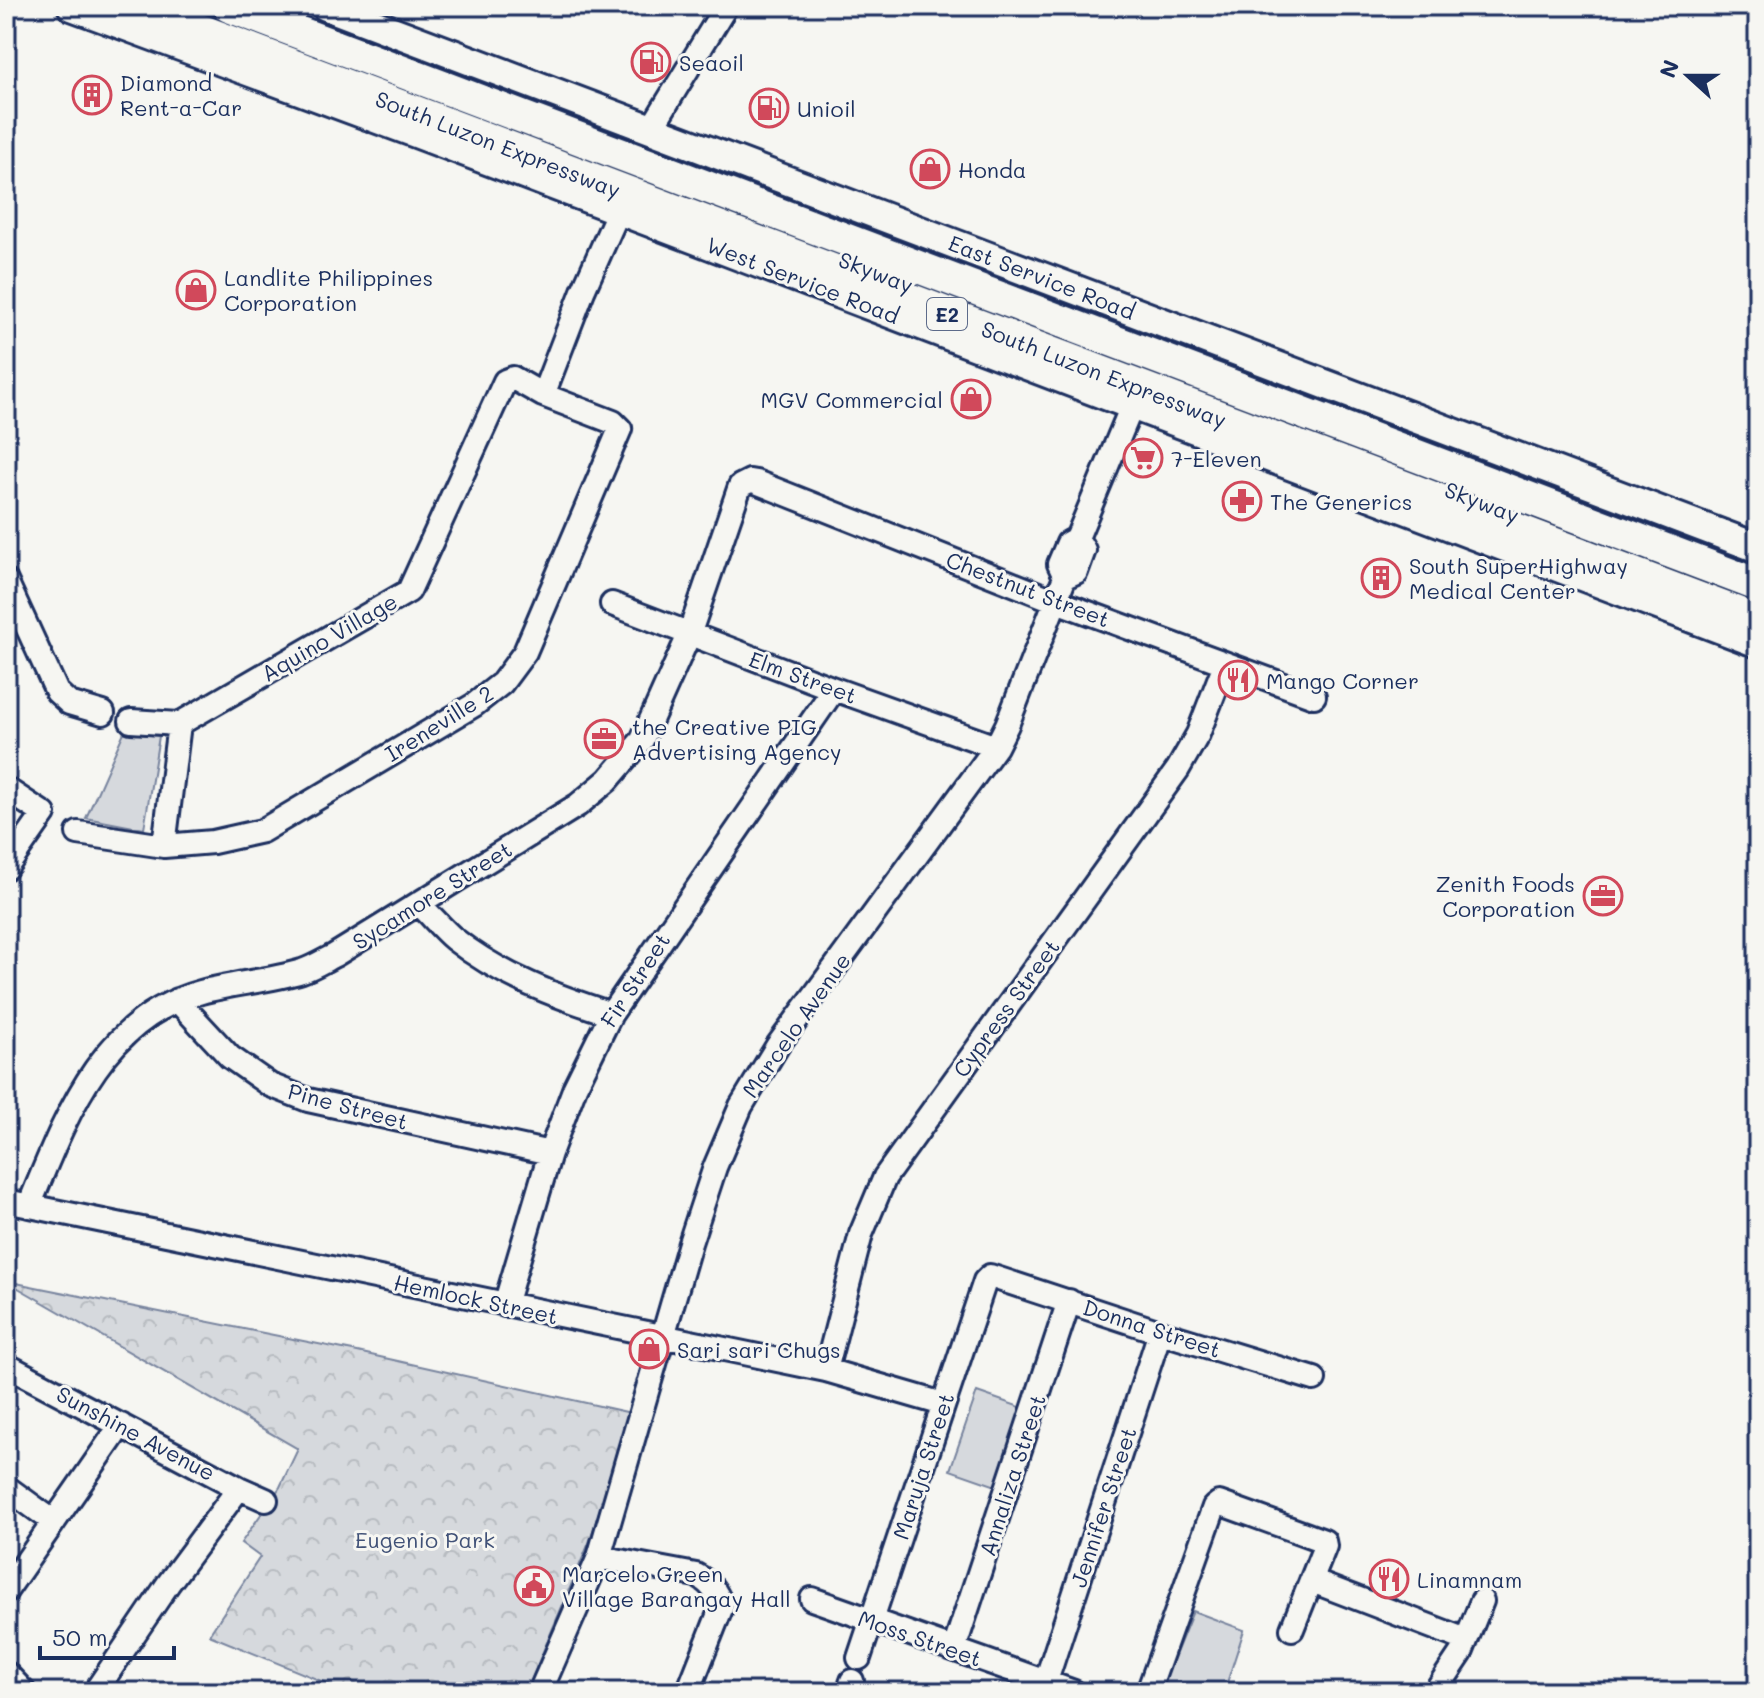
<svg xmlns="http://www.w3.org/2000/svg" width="1764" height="1698" viewBox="0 0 1764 1698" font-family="Mali,sans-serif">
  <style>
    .park { fill: url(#park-crowns); stroke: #78849e; stroke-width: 2 }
    .pitch { fill: #d6d9dd; stroke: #78849e; stroke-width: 2 }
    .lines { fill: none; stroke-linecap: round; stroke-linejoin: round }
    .minor-casing { stroke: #1b2f5e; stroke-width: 28 }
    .major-casing { stroke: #1b2f5e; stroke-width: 34 }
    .highway-casing { stroke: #1b2f5e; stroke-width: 38 }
    .minor { stroke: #f6f6f2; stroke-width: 22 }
    .major { stroke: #f6f6f2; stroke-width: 28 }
    .highway { stroke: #f6f6f2; stroke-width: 32 }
    .labels { text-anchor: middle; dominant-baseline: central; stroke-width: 6; stroke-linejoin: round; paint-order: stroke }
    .shield { fill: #f6f6f2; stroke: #5d6b8a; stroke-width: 2 }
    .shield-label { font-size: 20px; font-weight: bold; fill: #1b2f5e }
    .poi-label { font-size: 22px; fill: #1b2f5e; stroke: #f6f6f2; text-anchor: start }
    .street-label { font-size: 22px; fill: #1b2f5e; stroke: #f6f6f2 }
    .park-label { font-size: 22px; fill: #405177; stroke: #f6f6f2 }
  </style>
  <defs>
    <pattern id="park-crowns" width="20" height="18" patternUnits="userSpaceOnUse" patternTransform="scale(2)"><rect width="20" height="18" fill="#d6d9dd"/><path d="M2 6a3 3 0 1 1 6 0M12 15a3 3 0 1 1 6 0" fill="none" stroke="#b7bbc0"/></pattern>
  </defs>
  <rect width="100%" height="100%" fill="#f6f6f2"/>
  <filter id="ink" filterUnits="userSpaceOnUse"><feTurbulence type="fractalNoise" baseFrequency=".0125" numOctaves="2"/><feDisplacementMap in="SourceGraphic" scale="16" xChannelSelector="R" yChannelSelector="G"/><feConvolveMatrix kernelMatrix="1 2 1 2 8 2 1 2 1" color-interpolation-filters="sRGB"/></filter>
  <g filter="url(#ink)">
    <!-- park -->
    <path class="park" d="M6,1281l347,70 278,62 -42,130 -63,149h-178l-139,-57 51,-78 -19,-14 39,-56 18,-38z"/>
    <!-- pitch -->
    <path class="pitch" d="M124,732l35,4 -15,93 -58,-11z
      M977,1392l46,16 -27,78 -46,-16z
      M1193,1611l51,19 -20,62 -63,-2z"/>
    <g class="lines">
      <defs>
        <path id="minor" d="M651,129l75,-123
          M543,395l40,-104 36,-81
          M1065,577l11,-5 8,-22 -7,-12
          M6,581l51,111 12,11 34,10
          M612,604l222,85 162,58
          M6,789l38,25 -38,54
          M78,833l86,13 49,-4 49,-11 212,-126 28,-22 23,-31 95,-223 -7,-7 -70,-27 -30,-17 -8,3 -96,210 -230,133 -48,-3
          M164,846l15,-122
          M419,904c12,11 23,25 35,35 47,37 101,57 157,75
          M177,1000l53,57 40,28 38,15 242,53
          M6,1201l820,169 117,34
          M29,1206c36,-87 71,-187 172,-214 33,-9 68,-11 101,-21 12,-4 23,-11 33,-16l243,-150 30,-25 34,-40 47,-105 51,-149 10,-5 6,1 300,119 258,95
          M505,1305l45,-152 25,-66 36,-73 223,-325
          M6,1365l233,123 27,12
          M826,1370l35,-136 24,-57 293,-408 20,-35 27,-70
          M6,1487l48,35
          M599,1557l97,18c15,8 20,16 26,31l-34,86
          M1312,1581l154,59
          M6,1591l115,-166
          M812,1599l262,93
          M954,1649l115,-348
          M859,1658l126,-377 5,-5 170,56 154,47
          M6,1673l18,19
          M1046,1681l114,-349
          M95,1692l73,-108 71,-96
          M540,1692l59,-135 91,-314 25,-76 26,-61 37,-61 218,-298 11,-22 58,-148 -6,-13 9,-21 9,-5 55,-132
          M848,1692l4,-11
          M1148,1692l66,-185 5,-4 105,38 1,5 -33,83
          M1435,1692l26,-39 21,-52"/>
        <path id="major" d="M72,6l344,127 1342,510
          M326,6l1432,542"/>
        <path id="highway" d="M136,6l1622,615
          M229,6l1529,579"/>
      </defs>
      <!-- minor casing -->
      <use href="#minor" class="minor-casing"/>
      <!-- major casing -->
      <use href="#major" class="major-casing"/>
      <!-- highway casing -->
      <use href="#highway" class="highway-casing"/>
      <!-- minor -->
      <use href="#minor" class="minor"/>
      <!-- major -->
      <use href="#major" class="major"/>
      <!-- highway -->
      <use href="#highway" class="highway"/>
    </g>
  </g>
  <!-- icons -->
  <defs>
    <symbol id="fuel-ring" viewBox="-11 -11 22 22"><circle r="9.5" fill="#f6f6f2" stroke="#d1495b" stroke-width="1.5"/><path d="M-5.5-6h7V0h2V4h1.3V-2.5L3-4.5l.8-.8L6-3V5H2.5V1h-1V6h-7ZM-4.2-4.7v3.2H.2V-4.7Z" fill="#d1495b"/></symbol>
    <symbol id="building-ring" viewBox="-11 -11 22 22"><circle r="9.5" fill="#f6f6f2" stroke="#d1495b" stroke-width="1.5"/><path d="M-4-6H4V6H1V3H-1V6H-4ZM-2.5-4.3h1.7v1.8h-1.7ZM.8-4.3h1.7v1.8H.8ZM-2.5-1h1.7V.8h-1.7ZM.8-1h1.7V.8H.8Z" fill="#d1495b"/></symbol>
    <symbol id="shop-ring" viewBox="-11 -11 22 22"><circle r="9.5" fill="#f6f6f2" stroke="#d1495b" stroke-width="1.5"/><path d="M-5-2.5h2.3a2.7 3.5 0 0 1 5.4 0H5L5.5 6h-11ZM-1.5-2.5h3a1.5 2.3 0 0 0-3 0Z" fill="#d1495b"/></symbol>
    <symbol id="supermarket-ring" viewBox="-11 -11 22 22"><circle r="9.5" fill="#f6f6f2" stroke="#d1495b" stroke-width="1.5"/><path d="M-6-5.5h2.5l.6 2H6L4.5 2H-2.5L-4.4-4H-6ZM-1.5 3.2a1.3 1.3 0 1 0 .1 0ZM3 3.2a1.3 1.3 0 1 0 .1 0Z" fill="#d1495b"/></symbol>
    <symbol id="pharmacy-ring" viewBox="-11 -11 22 22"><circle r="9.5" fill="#f6f6f2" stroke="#d1495b" stroke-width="1.5"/><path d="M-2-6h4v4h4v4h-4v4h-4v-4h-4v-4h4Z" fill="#d1495b"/></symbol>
    <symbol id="restaurant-ring" viewBox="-11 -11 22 22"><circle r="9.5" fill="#f6f6f2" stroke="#d1495b" stroke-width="1.5"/><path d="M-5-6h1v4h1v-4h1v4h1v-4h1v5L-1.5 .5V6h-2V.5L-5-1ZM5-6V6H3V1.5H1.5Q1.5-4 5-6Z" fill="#d1495b"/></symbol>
    <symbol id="office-ring" viewBox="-11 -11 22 22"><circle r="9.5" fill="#f6f6f2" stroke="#d1495b" stroke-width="1.5"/><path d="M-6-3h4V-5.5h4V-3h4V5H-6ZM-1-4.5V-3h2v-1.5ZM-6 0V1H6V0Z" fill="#d1495b"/></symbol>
    <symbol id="civic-ring" viewBox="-11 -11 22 22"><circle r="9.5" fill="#f6f6f2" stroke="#d1495b" stroke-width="1.5"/><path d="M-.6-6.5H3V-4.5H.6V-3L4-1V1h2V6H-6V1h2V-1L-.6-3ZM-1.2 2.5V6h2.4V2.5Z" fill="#d1495b"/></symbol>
  </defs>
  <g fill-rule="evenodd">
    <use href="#fuel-ring" x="629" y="40" width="44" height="44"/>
    <use href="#building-ring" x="70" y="73" width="44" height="44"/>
    <use href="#fuel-ring" x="747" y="86" width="44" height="44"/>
    <use href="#shop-ring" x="908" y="147" width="44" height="44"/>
    <use href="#shop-ring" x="174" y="268" width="44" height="44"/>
    <use href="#shop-ring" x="949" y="377" width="44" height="44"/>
    <use href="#supermarket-ring" x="1121" y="436" width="44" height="44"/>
    <use href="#pharmacy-ring" x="1220" y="479" width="44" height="44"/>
    <use href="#building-ring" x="1359" y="556" width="44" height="44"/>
    <use href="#restaurant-ring" x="1216" y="658" width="44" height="44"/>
    <use href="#office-ring" x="582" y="717" width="44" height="44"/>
    <use href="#office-ring" x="1581" y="874" width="44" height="44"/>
    <use href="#shop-ring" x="627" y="1327" width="44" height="44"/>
    <use href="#restaurant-ring" x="1367" y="1557" width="44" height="44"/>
    <use href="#civic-ring" x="512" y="1564" width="44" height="44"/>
  </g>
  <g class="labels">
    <!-- shield labels -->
    <rect class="shield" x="927" y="298" width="40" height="32" rx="6"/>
    <g class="shield-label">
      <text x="947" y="314">E2</text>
    </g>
    <!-- poi labels -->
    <g class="poi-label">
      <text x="679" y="62">Seaoil</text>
      <text x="120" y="82">Diamond<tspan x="120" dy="25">Rent-a-Car</tspan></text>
      <text x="797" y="108">Unioil</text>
      <text x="958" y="169">Honda</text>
      <text x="224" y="277">Landlite Philippines<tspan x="224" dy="25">Corporation</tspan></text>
      <text x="943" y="399" text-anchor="end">MGV Commercial</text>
      <text x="1171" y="458">7-Eleven</text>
      <text x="1270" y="501">The Generics</text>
      <text x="1409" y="565">South SuperHighway<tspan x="1409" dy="25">Medical Center</tspan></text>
      <text x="1266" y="680">Mango Corner</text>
      <text x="632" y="726">the Creative PIG<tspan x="632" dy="25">Advertising Agency</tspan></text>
      <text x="1575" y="883" text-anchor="end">Zenith Foods<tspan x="1575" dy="25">Corporation</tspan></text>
      <text x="677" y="1349">Sari sari Chugs</text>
      <text x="562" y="1573">Marcelo Green<tspan x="562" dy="25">Village Barangay Hall</tspan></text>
      <text x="1417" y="1579">Linamnam</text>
    </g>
    <!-- street labels -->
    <g class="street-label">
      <text transform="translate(498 144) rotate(21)">South Luzon Expressway</text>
      <text transform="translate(876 272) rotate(21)">Skyway</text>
      <text transform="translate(1042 277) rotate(21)">East Service Road</text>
      <text transform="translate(803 280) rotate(21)">West Service Road</text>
      <text transform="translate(1104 374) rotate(21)">South Luzon Expressway</text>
      <text transform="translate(1482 502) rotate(21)">Skyway</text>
      <text transform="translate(1028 589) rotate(21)">Chestnut Street</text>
      <text transform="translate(329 637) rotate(-30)">Aquino Village</text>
      <text transform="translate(803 677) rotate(20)">Elm Street</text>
      <text transform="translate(439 723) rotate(-32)">Ireneville 2</text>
      <text transform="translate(432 895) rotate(-32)">Sycamore Street</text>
      <text transform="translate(635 980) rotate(-57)">Fir Street</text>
      <text transform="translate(1006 1008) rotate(-54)">Cypress Street</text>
      <text transform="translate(796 1025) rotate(-55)">Marcelo Avenue</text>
      <text transform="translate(348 1106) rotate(15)">Pine Street</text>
      <text transform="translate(476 1299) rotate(12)">Hemlock Street</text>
      <text transform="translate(1152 1328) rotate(18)">Donna Street</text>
      <text transform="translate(136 1433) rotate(28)">Sunshine Avenue</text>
      <text transform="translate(923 1466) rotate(-72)">Maruja Street</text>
      <text transform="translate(1012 1475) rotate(-72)">Annaliza Street</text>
      <text transform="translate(1103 1507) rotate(-72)">Jennifer Street</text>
      <text transform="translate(920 1638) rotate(19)">Moss Street</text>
    </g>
    <!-- park labels -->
    <g class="park-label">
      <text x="425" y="1539">Eugenio Park</text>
    </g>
  </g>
  <!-- margin -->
  <rect width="1764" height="1698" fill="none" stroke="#f6f6f2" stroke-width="32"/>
  <rect x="16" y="16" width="1732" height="1666" fill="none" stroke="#1b2f5e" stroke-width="3" filter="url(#ink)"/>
  <!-- north arrow -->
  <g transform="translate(1688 76) rotate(291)" stroke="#f6f6f2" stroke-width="6" paint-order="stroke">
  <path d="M0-6L14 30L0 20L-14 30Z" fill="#1b2f5e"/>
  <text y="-12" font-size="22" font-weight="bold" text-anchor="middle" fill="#1b2f5e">N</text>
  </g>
  <!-- scale -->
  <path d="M40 1646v12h134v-12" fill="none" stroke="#1b2f5e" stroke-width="4"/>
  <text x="52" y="1646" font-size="24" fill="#1b2f5e" stroke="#f6f6f2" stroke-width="6" paint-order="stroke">50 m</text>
</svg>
